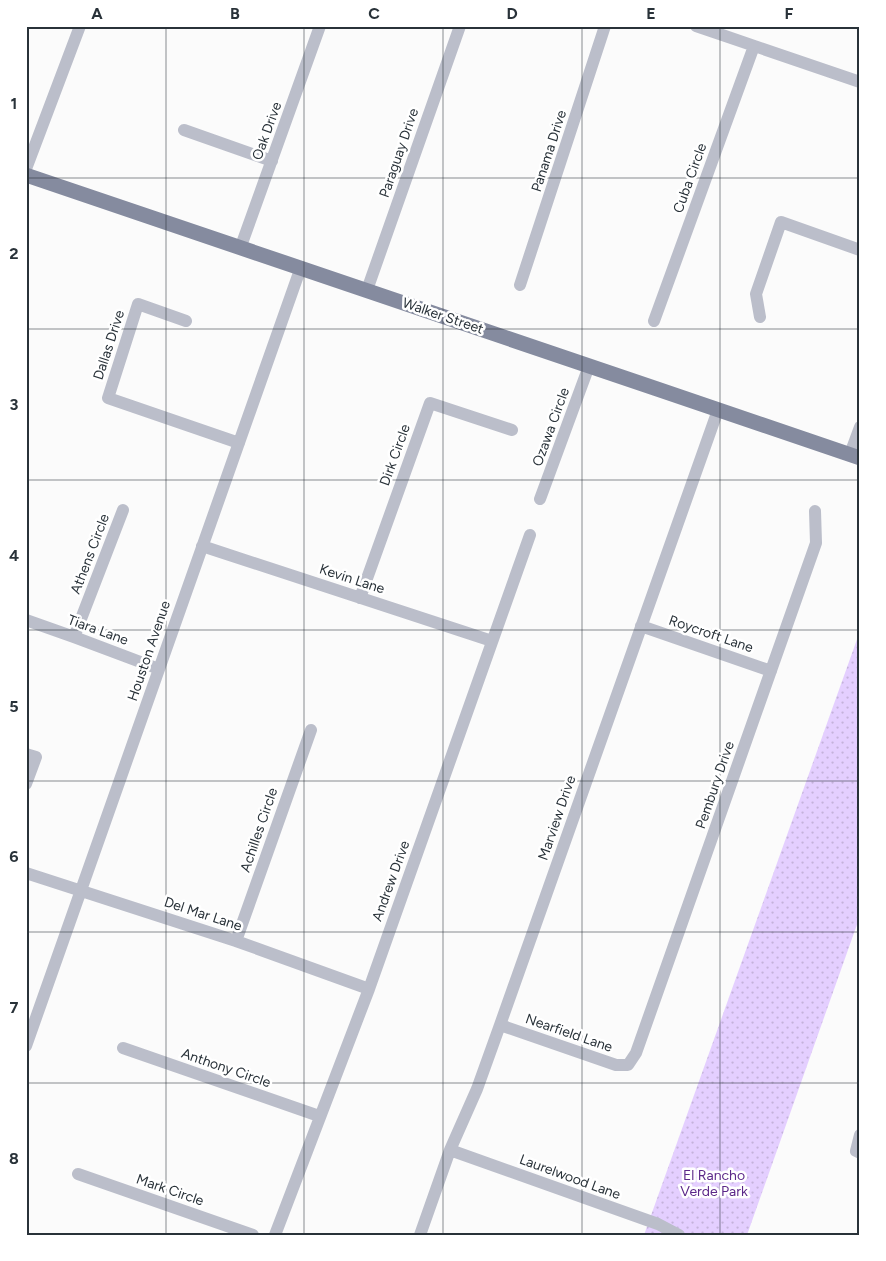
<svg xmlns="http://www.w3.org/2000/svg" width="886" height="1261" viewBox="0 0 886 1261" font-family="Figtree,sans-serif">
  <style>
    .park { fill: url(#park-dots) }
    .lines { fill: none; stroke-linecap: round; stroke-linejoin: round }
    .minor { stroke: #bbbeca; stroke-width: 12 }
    .major { stroke: #858b9f; stroke-width: 15 }
    .grid { fill: none; stroke: #293239; stroke-width: 1; stroke-opacity: 0.55 }
    .labels { text-anchor: middle; dominant-baseline: central; stroke-width: 5; stroke-linejoin: round; paint-order: stroke }
    .street-label { font-size: 14px; fill: #293239; stroke: #fff }
    .park-label { font-size: 14px; fill: #5c2889; stroke: #fff }
    .neatline { fill: none; stroke: #293239; stroke-width: 2 }
    .grid-label { font-size: 16px; text-anchor: middle; font-weight: bold; fill: #293239 }
  </style>
  <defs>
    <pattern id="park-dots" width="8" height="8" patternUnits="userSpaceOnUse" patternTransform="scale(1.25)"><rect width="8" height="8" fill="#e4cfff"/><path d="M2 2h.1M6 6h.1" fill="none" stroke="#c4b2db" stroke-width="1.8" stroke-linecap="round"/></pattern>
  </defs>
  <rect width="100%" height="100%" fill="#fbfbfb"/>
  <!-- park -->
  <path class="park" d="M860,631v285l-113,319h-103z"/>
  <g class="lines">
    <!-- minor -->
    <path class="minor" d="M696,26l164,56
      M184,130l88,31
      M26,169l54,-143
      M241,246l79,-220
      M520,285l85,-259
      M367,290l93,-264
      M760,317l-4,-23 25,-72 79,28
      M186,321l-48,-17 -30,94 131,45
      M654,321l100,-275
      M850,454l10,-27
      M540,499l49,-133
      M202,546l290,95
      M360,598l70,-195 82,27
      M26,620l48,17 85,32
      M641,626l130,45
      M74,637l49,-127
      M26,754l10,3 -10,27
      M26,873l210,68 133,48
      M236,941l75,-211
      M500,1025l116,40h12l8,-12 180,-510 -1,-32
      M26,1046l275,-779
      M123,1048l196,68
      M860,1135l-4,16 4,2
      M450,1150l208,74 21,11
      M78,1174l175,61
      M275,1235l94,-246 161,-454
      M420,1235l30,-85 27,-61 23,-64 218,-615"/>
    <!-- major -->
    <path class="major" d="M26,175c279,93 556,189 834,283"/>
  </g>
  <!-- grid -->
  <path class="grid" d="M166,26v1209M304,26v1209M443,26v1209M582,26v1209M720,26v1209M26,178h834M26,329h834M26,480h834M26,630h834M26,781h834M26,932h834M26,1083h834"/>
  <g class="labels">
    <!-- street labels -->
    <g class="street-label">
      <text transform="translate(267 131) rotate(-70)">Oak Drive</text>
      <text transform="translate(549 151) rotate(-72)">Panama Drive</text>
      <text transform="translate(399 153) rotate(-71)">Paraguay Drive</text>
      <text transform="translate(690 178) rotate(-70)">Cuba Circle</text>
      <text transform="translate(443 316) rotate(19)">Walker Street</text>
      <text transform="translate(109 345) rotate(-72)">Dallas Drive</text>
      <text transform="translate(551 427) rotate(-70)">Ozawa Circle</text>
      <text transform="translate(395 455) rotate(-70)">Dirk Circle</text>
      <text transform="translate(90 554) rotate(-69)">Athens Circle</text>
      <text transform="translate(352 579) rotate(18)">Kevin Lane</text>
      <text transform="translate(98 630) rotate(20)">Tiara Lane</text>
      <text transform="translate(711 634) rotate(19)">Roycroft Lane</text>
      <text transform="translate(149 651) rotate(-71)">Houston Avenue</text>
      <text transform="translate(715 785) rotate(-71)">Pembury Drive</text>
      <text transform="translate(557 818) rotate(-71)">Marview Drive</text>
      <text transform="translate(259 830) rotate(-71)">Achilles Circle</text>
      <text transform="translate(391 881) rotate(-70)">Andrew Drive</text>
      <text transform="translate(203 914) rotate(18)">Del Mar Lane</text>
      <text transform="translate(569 1033) rotate(19)">Nearfield Lane</text>
      <text transform="translate(226 1068) rotate(19)">Anthony Circle</text>
      <text transform="translate(570 1177) rotate(20)">Laurelwood Lane</text>
      <text transform="translate(170 1190) rotate(19)">Mark Circle</text>
    </g>
    <!-- park labels -->
    <g class="park-label">
      <text x="714" y="1175">El Rancho<tspan x="714" dy="16">Verde Park</tspan></text>
    </g>
  </g>
  <!-- border -->
  <rect width="886" height="1261" fill="none" stroke="#ffffff" stroke-width="55"/>
  <rect x="28" y="28" width="830" height="1206" class="neatline"/>
  <g class="grid-label">
    <text x="97" y="19">A</text>
    <text x="235" y="19">B</text>
    <text x="374" y="19">C</text>
    <text x="512" y="19">D</text>
    <text x="651" y="19">E</text>
    <text x="789" y="19">F</text>
    <text x="14" y="109">1</text>
    <text x="14" y="259">2</text>
    <text x="14" y="410">3</text>
    <text x="14" y="561">4</text>
    <text x="14" y="712">5</text>
    <text x="14" y="862">6</text>
    <text x="14" y="1013">7</text>
    <text x="14" y="1164">8</text>
  </g>
</svg>
